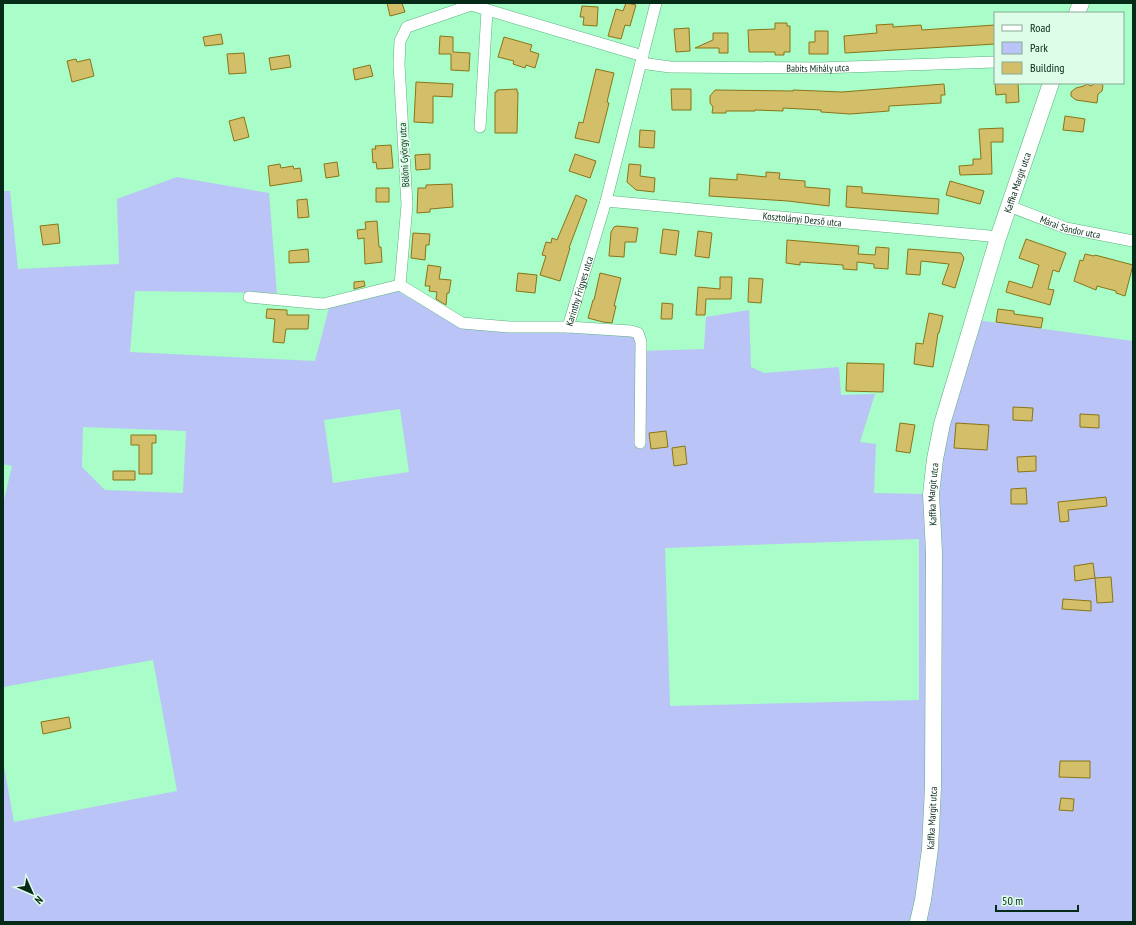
<svg xmlns="http://www.w3.org/2000/svg" width="1136" height="925" viewBox="0 0 1136 925" font-family="'PT Sans Narrow',sans-serif">
  <style>
    .green { fill: #bbc4f6; fill-rule: evenodd }
    .building { fill: #d3bf69; stroke: #887515 }
    .lines { fill: none; stroke-linecap: round; stroke-linejoin: round }
    .street-casing { stroke: #5db180; stroke-width: 12 }
    .secondary-casing { stroke: #5db180; stroke-width: 17 }
    .street { stroke: #fff; stroke-width: 11 }
    .secondary { stroke: #fff; stroke-width: 16 }
    .labels { text-anchor: middle; dominant-baseline: central; stroke-width: 3.5; stroke-linejoin: round; paint-order: stroke }
    .street-label { font-size: 10px; fill: #052a18; stroke: #ddfde8 }
  </style>
  <rect width="100%" height="100%" fill="#a8fdc9"/>
  <!-- green -->
  <path class="green" d="M177,177l92,16 8,100 -142,-2 -5,61 185,9 14,-53 68,-17 67,37 168,7 9,16 63,-2 2,-32 43,-7 2,57 13,6 75,-6 2,28 34,-1 -15,48 16,2 -2,49 50,1 7,-54 11,-47 27,-74 164,22v581h-1130v-161l11,61 163,-31 -24,-131 -150,27v-183l9,-38 -9,-2v-273h7l8,78 101,-5 -2,-65zM400,409l9,63 -76,11 -9,-63zM83,427l103,4 -3,62 -78,-3 -23,-23zM919,539v161l-249,6 -5,-158z"/>
  <!-- building -->
  <path class="building" d="M387,3h15l3,9 -15,4z
    M626,3l10,2 -6,21 -5,-1 -4,14 -13,-3 8,-27 7,2z
    M582,6l16,1 -1,19 -14,-1 1,-8h-4z
    M775,23h12v3h3v26h-6v3h-9v-3h-26l-1,-22 27,-1z
    M893,24v3l28,-2 1,5 73,-5v19l-150,9 -1,-17 33,-3 -1,-8z
    M689,28l1,23 -14,1 -2,-23z
    M815,31h13v23h-19v-12h6z
    M713,33h15v20h-9v-5h-24l18,-8z
    M221,34l2,10 -18,2 -2,-9z
    M440,36l13,1v15l17,1 -1,18 -18,-1v-16h-12z
    M504,37l28,8 -2,6 9,3 -4,14 -9,-3 -1,3 -12,-4 1,-3 -16,-4z
    M244,53l2,20 -17,1 -2,-20z
    M289,55l2,12 -20,3 -2,-12z
    M76,59l1,3 13,-3 4,17 -22,6 -5,-21z
    M370,65l3,11 -18,4 -2,-11z
    M596,69l18,4 -7,29 2,1 -10,40 -24,-5 4,-16 4,1z
    M416,82l37,2 -1,13 -19,-1v27l-19,-1z
    M995,83h23l1,19 -13,1v-9l-10,1z
    M1095,83h6l2,3 -1,5 -4,3 -1,9 -21,-3 -5,-4v-4l5,-4 8,-2 3,-2 4,2z
    M944,84l1,11h-4v8l-52,3v5l-39,3 -29,-2v-2l-38,-2v3l-28,-1v1h-29v2h-14l1,-6 -3,-4v-7l5,-6 78,1v-1l49,2z
    M517,89v3h1l-1,41h-22v-41h2v-2z
    M671,89h20v21h-19z
    M1065,116l20,3 -2,13 -20,-2z
    M244,117l5,20 -15,4 -5,-20z
    M1003,128v14h-12l1,32 -32,1 -1,-9 14,-1v-6h8l-2,-30z
    M640,130l15,1 -1,17 -15,-1z
    M391,145l2,23 -16,1 -1,-7 -3,1 -1,-14h4l-1,-3z
    M430,154v15l-14,1 -1,-15z
    M575,154l21,7 -6,17 -21,-7z
    M337,162l2,14 -13,2 -2,-14z
    M280,164l1,4 12,-2 1,3 6,-1 2,13 -32,5 -2,-20z
    M629,164l12,1 -1,11 15,2 -1,14 -18,-2 -9,-8z
    M766,172l14,1 -1,6 26,2v6l25,2 -1,17 -41,-5 -79,-5 1,-18 27,2v-6l29,3z
    M950,181l34,10 -4,13 -34,-9z
    M452,184l1,23 -23,2v3l-13,1 1,-25h8v-3z
    M847,186l15,1v6l77,6 -1,15 -92,-7z
    M376,188h13v14h-13z
    M576,195l11,5 -18,48h1l-10,33 -20,-6 6,-19 -4,-1 4,-13 5,1 1,-5 5,2z
    M307,199l2,18 -11,1 -1,-18z
    M377,221l2,26h2l1,15 -17,2 -1,-26 -6,1 -1,-9 9,-1 -1,-7z
    M58,224l2,19 -17,2 -3,-19z
    M617,226l21,2 -2,14h-11l-1,15 -15,-1 2,-24 3,-5z
    M663,229l16,2 -3,24 -16,-2z
    M698,231l14,2 -3,25 -14,-2z
    M413,233l17,1 -1,11h-3l-1,15 -14,-2z
    M1026,239l40,14 -7,19 -6,-2 -5,19 6,1 -4,15 -44,-13 3,-11 23,7 7,-23 -20,-7z
    M787,240l72,6 -1,8 17,1 1,-8 13,1 -1,21 -14,-1v-4l-17,-2v8l-14,-1v-4l-43,-3v3l-14,-2z
    M308,249l1,13 -20,1v-12z
    M908,249l53,4 3,5 -9,30 -13,-4 7,-20 -28,-3 -1,14 -14,-1z
    M1085,254l9,2 1,-1 38,10 -8,31 -9,-3v-2l-19,-5 -1,4 -22,-9 6,-21 3,1z
    M428,265l13,2 -2,12 12,1 -2,13h-2l-1,12 -10,-6 1,-7 -8,-1 1,-5h-5z
    M518,273l19,2 -2,18 -19,-2z
    M600,273l21,5 -7,28h2l-4,17 -9,-1 -15,-4 5,-18h1z
    M720,277h12l-1,22h-25l-1,16h-9l2,-28 22,2z
    M749,278l14,1 -2,24 -13,-1z
    M364,281l1,5 -11,3v-7z
    M662,303l11,1 -1,15h-11z
    M267,309l20,1v5h22l-1,14h-22l-2,14 -11,-1 2,-23 -9,-1z
    M998,309l16,2v3l29,4 -2,10 -45,-6z
    M929,313l14,3 -4,17h-1l-5,34 -19,-3 2,-21 7,1z
    M847,363l37,1 -1,28 -37,-1z
    M1013,407l20,1 -1,13 -19,-1z
    M1080,414l19,1v13l-19,-1z
    M900,423l15,2 -5,28 -14,-2z
    M956,423l33,2 -2,25 -33,-2z
    M666,431l2,16 -17,2 -2,-16z
    M131,435h25v8h-4v31h-13v-29h-8z
    M685,446l2,18 -13,2 -2,-18z
    M1036,456v15l-18,1 -1,-15z
    M113,471h22v9h-22z
    M1026,488l1,16h-16v-15z
    M1106,497l1,9 -39,4 1,11 -9,1 -2,-20z
    M1093,563l2,15 -20,3 -1,-15z
    M1111,577l2,25 -16,1 -2,-25z
    M1063,599l28,2v10l-29,-2z
    M69,717l2,11 -28,6 -2,-12z
    M1060,761h30v17l-31,-1z
    M1061,798l13,1 -1,12 -14,-1z"/>
  <g class="lines">
    <defs>
      <g id="street">
        <path id="s1" d="M641,63l29,4 149,1 176,-6"/>
        <path d="M480,127l7,-116"/>
        <path id="s2" d="M606,201l383,35 9,2"/>
        <path id="s3" d="M1009,206l57,22 67,13"/>
        <path d="M400,285l7,-80 -8,-141 1,-23 7,-14 64,-22 172,51"/>
        <path id="s4" d="M249,297l74,7 77,-19 62,38 47,4h59l38,-126 50,-198"/>
        <path d="M568,327l63,4 7,2 3,9 -1,101"/>
      </g>
      <g id="secondary">
        <path d="M1077,13l4,-10"/>
        <path id="s5" d="M918,922l5,-22 7,-51 3,-62 1,-235 -3,-58 4,-35 7,-35 56,-186 53,-155"/>
      </g>
    </defs>
    <!-- street casing -->
    <use href="#street" class="street-casing"/>
    <!-- secondary casing -->
    <use href="#secondary" class="secondary-casing"/>
    <!-- street -->
    <use href="#street" class="street"/>
    <!-- secondary -->
    <use href="#secondary" class="secondary"/>
  </g>
  <g class="labels">
    <!-- street labels -->
    <g class="street-label">
      <text stroke="none"><textPath href="#s1" startOffset="177">Babits Mihály utca</textPath></text>
      <text transform="translate(404 155) rotate(-93)">Bölöni György utca</text>
      <text stroke="none"><textPath href="#s5" startOffset="753">Kaffka Margit utca</textPath></text>
      <text stroke="none"><textPath href="#s2" startOffset="197">Kosztolányi Dezső utca</textPath></text>
      <text stroke="none"><textPath href="#s3" startOffset="65">Márai Sándor utca</textPath></text>
      <text stroke="none"><textPath href="#s4" startOffset="370">Karinthy Frigyes utca</textPath></text>
      <text stroke="none"><textPath href="#s5" startOffset="429">Kaffka Margit utca</textPath></text>
      <text stroke="none"><textPath href="#s5" startOffset="105">Kaffka Margit utca</textPath></text>
    </g>
  </g>
  <!-- border -->
  <rect width="1136" height="925" fill="none" stroke="#052a18" stroke-width="8"/>
  <!-- legend -->
  <rect x="994" y="12" width="130" height="72" fill="#ddfde8" stroke="#87a995"/>
  <rect x="1002" y="25" width="20" height="6" fill="#ffffff" stroke="#87a995"/>
  <text x="1030" y="32" font-size="12" fill="#052a18">Road</text>
  <rect x="1002" y="42" width="20" height="12" fill="#bbc4f6" stroke="#87a995"/>
  <text x="1030" y="52" font-size="12" fill="#052a18">Park</text>
  <rect x="1002" y="62" width="20" height="12" fill="#d3bf69" stroke="#87a995"/>
  <text x="1030" y="72" font-size="12" fill="#052a18">Building</text>
  <!-- north arrow -->
  <g transform="translate(32 893) rotate(135)" stroke="#ddfde8" stroke-width="3" paint-order="stroke">
  <path d="M0-3L7 15L0 10L-7 15Z" fill="#052a18"/>
  <text y="-6" font-size="11" font-weight="bold" text-anchor="middle" fill="#052a18">N</text>
  </g>
  <!-- scale -->
  <path d="M996 905v6h82v-6" fill="none" stroke="#052a18" stroke-width="2"/>
  <text x="1002" y="905" font-size="12" fill="#052a18" stroke="#ddfde8" stroke-width="3" paint-order="stroke">50 m</text>
</svg>
